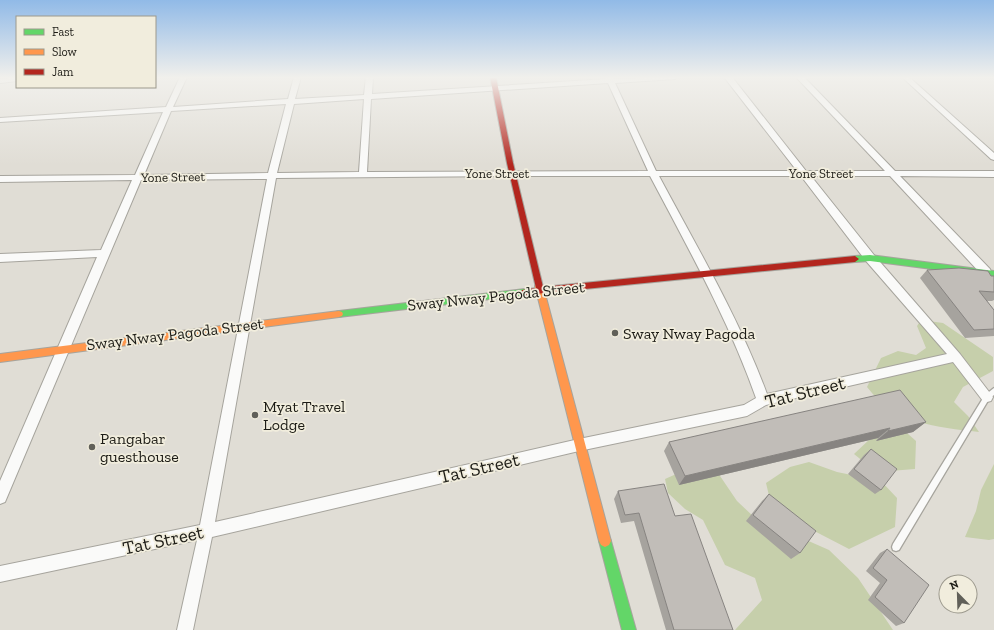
<svg xmlns="http://www.w3.org/2000/svg" width="994" height="630" viewBox="0 0 994 630" font-family="'Zilla Slab',serif">
  <style>
    .green { fill: #c6cfab }
    .lines { fill: none; stroke-linecap: round; stroke-linejoin: round }
    .lane-casing { stroke: #a6a49d; stroke-width: 2.5 }
    .street-casing { stroke: #a6a49d; stroke-width: 2 }
    .fast-casing { stroke: #a6a49d; stroke-width: 2 }
    .slow-casing { stroke: #a6a49d; stroke-width: 2 }
    .jam-casing { stroke: #a6a49d; stroke-width: 2 }
    .lane { fill: #fafaf9; fill-rule: evenodd }
    .street { fill: #fafaf9; fill-rule: evenodd }
    .fast { fill: #63d668; fill-rule: evenodd }
    .slow { fill: #ff974d; fill-rule: evenodd }
    .jam { fill: #b3261e; fill-rule: evenodd }
    .wall { fill: #a6a39e }
    .shaded-wall { fill: #878481 }
    .building { fill: #c1bdb8; stroke: #878481 }
    .poi-dot { fill: #616059; stroke: #f1eddd; stroke-width: 1.5 }
    .labels { text-anchor: middle; dominant-baseline: central; stroke-width: 3.5; stroke-linejoin: round; paint-order: stroke }
    .far-street-label { font-size: 13px; fill: #1d1c16; stroke: #f1eddd }
    .street-label { font-size: 16px; fill: #1d1c16; stroke: #f1eddd }
    .poi-label { font-size: 16px; fill: #1d1c16; stroke: #f1eddd; text-anchor: start }
    .near-street-label { font-size: 19px; fill: #1d1c16; stroke: #f1eddd }
  </style>
  <rect width="100%" height="100%" fill="#e0ddd5"/>
  <!-- green -->
  <path class="green" d="M921,320l22,3 50,34v14l-30,16 -9,15 14,14 11,16c-43,-5 -84,-8 -112,-45l14,-29 17,-7 18,4 10,-7 -9,-22z
    M898,425l18,16 -1,28 -25,2 -20,-4 -16,-13 17,-16z
    M809,462l28,10 44,9 16,17 -2,29 -46,22 -56,-29 -22,-16 -5,-21 24,-16z
    M994,464v75l-5,1 -24,-3 11,-26 5,-21z
    M683,471l35,2 19,28 17,16 75,33 29,28 35,52h-158l27,-30 -7,-22 -30,-13 -22,-45 -18,-11 -17,-16 -3,-14z"/>
  <g class="lines">
    <defs>
      <path id="lane" d="M994,388v7l-5,4 -90,151 -3,1 -3,-1 -1,-3 1,-3 92,-149z"/>
      <path id="street" d="M17,77v4l-17,2v-4z
        M180,77h7l-14,30 115,-8 6,-22h7l-6,22 69,-4 2,-18h7l-1,17 234,-15v-2h6l1,2 65,-2 -3,2 -60,4 41,88h141l-73,-94h8l74,94h79l-89,-94h8l91,94h99v6l-94,-1 90,93 1,3 -5,4 -4,-1 -92,-99h-79l63,79 86,99 33,43 -2,4 -4,1 -4,-1 -30,-39 -187,43 -19,11 -168,35 -367,86 -19,93h-16l20,-90 -197,42v-16l200,-41 67,-346 -126,1 -136,322 -5,2v-23l97,-224 -97,5v-8l101,-4 31,-70 -132,2v-6l135,-1 28,-63 -163,10v-4l166,-11zM608,83l40,88 -281,1 4,-73zM364,99l-5,73 -82,1 17,-69zM286,104l-18,69 -124,2 27,-64zM512,176h138c38,72 79,145 106,222l-12,7 -165,34 -364,83 61,-344zM659,176h142l65,85 81,93 -180,40c-28,-76 -70,-147 -108,-218z
        M902,77h7l85,76v7l-3,-1z"/>
      <path id="fast" d="M870,255l124,16v6l-124,-16 -15,1 -4,-3 4,-3z
        M525,289l4,3 -4,3 -186,22 -3,-1 -1,-2 1,-2 3,-1z
        M605,535l4,2 2,4 25,89h-14l-23,-89 2,-4z"/>
      <path id="slow" d="M539,283l4,3 68,255 -2,4 -4,2 -4,-2 -2,-4 -64,-255z
        M339,311l3,1 1,2 -1,2 -3,1 -339,45v-8z"/>
      <path id="jam" d="M490,77h6l17,86 30,124 312,-31 4,3 -4,3 -330,33 -3,-1 -1,-2 1,-2 14,-2 -29,-125z"/>
    </defs>
    <!-- lane casing -->
    <use href="#lane" class="lane-casing"/>
    <!-- street casing -->
    <use href="#street" class="street-casing"/>
    <!-- fast casing -->
    <use href="#fast" class="fast-casing"/>
    <!-- slow casing -->
    <use href="#slow" class="slow-casing"/>
    <!-- jam casing -->
    <use href="#jam" class="jam-casing"/>
    <!-- lane -->
    <use href="#lane" class="lane"/>
    <!-- street -->
    <use href="#street" class="street"/>
    <!-- fast -->
    <use href="#fast" class="fast"/>
    <!-- slow -->
    <use href="#slow" class="slow"/>
    <!-- jam -->
    <use href="#jam" class="jam"/>
  </g>
  <!-- wall -->
  <path class="wall" d="M927,270l67,6v24l-2,1h-5l7,9v26l-29,2 -45,-60z
    M926,422l-13,10 -37,9 2,-3 -199,47 -15,-34 5,-9z
    M871,449l10,41 -6,4 -27,-20 16,-19z
    M618,491l57,25 58,114h-67l-32,-109 -13,2 -7,-24z
    M769,494l31,59 -9,6 -45,-38 16,-20z
    M887,549l17,74 -8,3 -28,-26 12,-17 -14,-12 14,-18z"/>
  <!-- shaded-wall -->
  <path class="shaded-wall" d="M926,422l-13,10 -37,9 12,-10z
    M890,428l-12,10 -199,47 6,-9z"/>
  <!-- building -->
  <path class="building" d="M959,268l29,3 3,5h3v16l-15,-1 15,19v19l-20,1 -47,-60z
    M900,390l26,32 -38,9 2,-3 -205,48 -16,-34z
    M871,449l26,20 -16,21 -27,-21z
    M664,484l11,32 16,-2 42,116h-59l-35,-117 -14,2 -7,-24z
    M769,494l47,37 -16,22 -47,-38z
    M887,549l42,36 -25,38 -29,-26 12,-17 -14,-12z"/>
  <!-- sky -->
  <linearGradient id="sky" x2="0" y2="1"><stop stop-color="#91bae7"/><stop offset="0.47" stop-color="#f1f0ec"/><stop offset="1" stop-color="#f1f0ec" stop-opacity="0"/></linearGradient>
  <rect width="994" height="165" fill="url(#sky)"/>
  <!-- markers -->
  <g class="poi-dot">
    <circle cx="615" cy="333" r="4"/>
    <circle cx="255" cy="415" r="4"/>
    <circle cx="92" cy="447" r="4"/>
  </g>
  <g class="labels">
    <!-- far-street labels -->
    <g class="far-street-label">
      <text x="497" y="173">Yone Street</text>
      <text x="821" y="173">Yone Street</text>
      <text transform="translate(173 177) rotate(-1)">Yone Street</text>
    </g>
    <!-- street labels -->
    <g class="street-label">
      <text transform="translate(496 296) rotate(-6)">Sway Nway Pagoda Street</text>
      <text transform="translate(175 334) rotate(-7)">Sway Nway Pagoda Street</text>
    </g>
    <!-- poi labels -->
    <g class="poi-label">
      <text x="623" y="333">Sway Nway Pagoda</text>
      <text x="263" y="406">Myat Travel<tspan x="263" dy="18">Lodge</tspan></text>
      <text x="100" y="438">Pangabar<tspan x="100" dy="18">guesthouse</tspan></text>
    </g>
    <!-- near-street labels -->
    <g class="near-street-label">
      <text transform="translate(805 392) rotate(-14)">Tat Street</text>
      <text transform="translate(479 468) rotate(-13)">Tat Street</text>
      <text transform="translate(163 540) rotate(-12)">Tat Street</text>
    </g>
  </g>
  <!-- legend -->
  <rect x="16" y="16" width="140" height="72" fill="#f1eddd" stroke="#9c998d"/>
  <rect x="24" y="29" width="20" height="6" fill="#63d668" stroke="#9c998d"/>
  <text x="52" y="36" font-size="12" fill="#1d1c16">Fast</text>
  <rect x="24" y="49" width="20" height="6" fill="#ff974d" stroke="#9c998d"/>
  <text x="52" y="56" font-size="12" fill="#1d1c16">Slow</text>
  <rect x="24" y="69" width="20" height="6" fill="#b3261e" stroke="#9c998d"/>
  <text x="52" y="76" font-size="12" fill="#1d1c16">Jam</text>
  <!-- north arrow -->
  <g transform="translate(958 594) rotate(337)"><circle r="19" fill="#f1eddd" stroke="#9c998d"/>
  <path d="M0-3L7 15L0 10L-7 15Z" fill="#616059"/>
  <text y="-6" font-size="11" font-weight="bold" text-anchor="middle" fill="#1d1c16">N</text>
  </g>
</svg>
